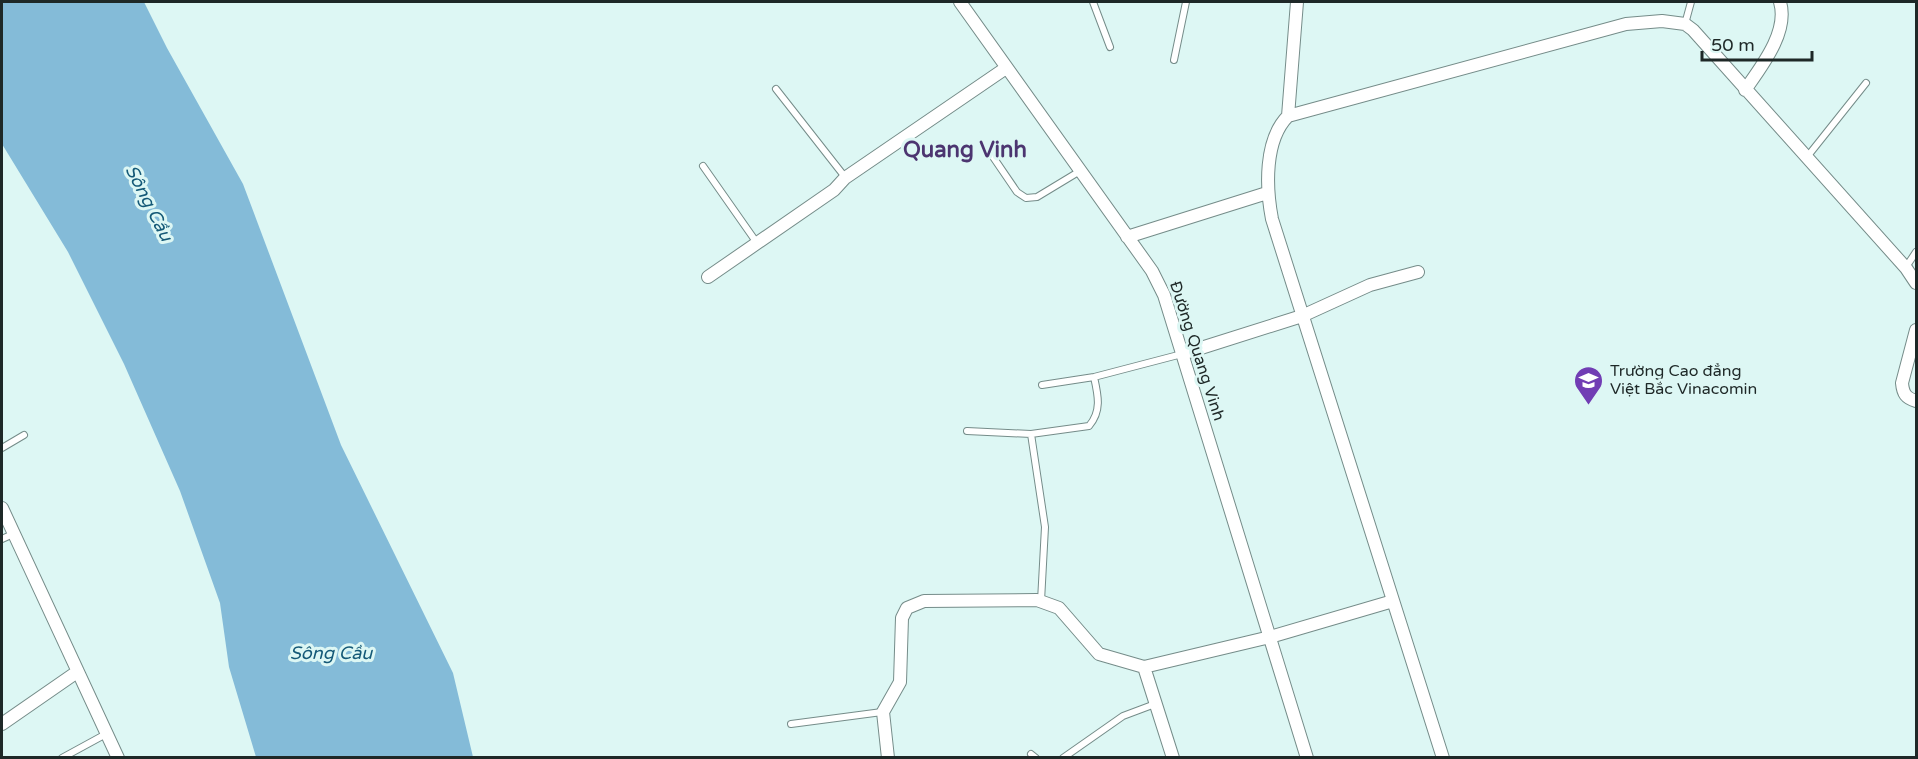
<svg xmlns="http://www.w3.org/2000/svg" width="1918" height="759" viewBox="0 0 1918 759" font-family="'Varela Round',sans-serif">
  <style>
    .water { fill: #84bbd8 }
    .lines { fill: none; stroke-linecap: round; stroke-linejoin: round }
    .service-casing { stroke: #758c89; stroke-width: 8 }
    .minor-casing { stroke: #758c89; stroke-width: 14 }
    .service { stroke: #fff; stroke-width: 6 }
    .minor { stroke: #fff; stroke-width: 12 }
    .labels { text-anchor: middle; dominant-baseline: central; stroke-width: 6; stroke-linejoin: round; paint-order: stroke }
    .street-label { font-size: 16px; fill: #1e2827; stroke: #ddf7f4 }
    .poi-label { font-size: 16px; fill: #1e2827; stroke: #ddf7f4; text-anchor: start }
    .water-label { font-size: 18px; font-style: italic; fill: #145977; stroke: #ddf7f4 }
    .district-label { font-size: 22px; font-weight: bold; fill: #4c3570; stroke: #ddf7f4 }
  </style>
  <rect width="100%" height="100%" fill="#ddf7f4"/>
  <!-- water -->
  <path class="water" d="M2,2h142l23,46 76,136 98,261 112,228 20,84h-217l-27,-90 -9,-64 -40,-112 -56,-127 -56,-112 -66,-108z"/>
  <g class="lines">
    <defs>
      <path id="service" d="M1093,2l17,45
        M1685,24l6,-22
        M1174,60l12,-58
        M776,89l69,88
        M989,151l28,41 9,6 11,-1 43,-26
        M1807,157l59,-74
        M703,166l54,77
        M1906,267l10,-15
        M1042,385l52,-8 88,-23
        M967,431l64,3 58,-8c13,-15 9,-31 5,-49
        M1031,434l14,93 -4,74
        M2,448l22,-13
        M2,539l11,-5
        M791,724l91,-12
        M1031,754l5,4
        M62,758l44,-24
        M1063,758l60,-42 32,-12"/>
      <path id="minor" d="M960,2l192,269 12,24 143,463
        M1745,90c16,-23 44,-58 35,-88
        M1288,116l9,-114
        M1127,237l140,-44
        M708,277l126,-87 11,-12 161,-110
        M1916,330l-14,53c1,11 4,15 14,18
        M1182,354l120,-38 68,-31 48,-13
        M2,508l116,250
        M1144,667l29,91
        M2,724l75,-52
        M888,758l-5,-46 17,-30 2,-64 5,-10 17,-7 113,-1 22,8 40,46 45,13 126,-30 123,-36
        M1443,758l-171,-539c-6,-31 -8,-79 16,-103l338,-92 36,-3 23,3 8,6 213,238 10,15"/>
    </defs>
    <!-- service casing -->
    <use href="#service" class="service-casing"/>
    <!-- minor casing -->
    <use href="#minor" class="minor-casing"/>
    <!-- service -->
    <use href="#service" class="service"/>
    <!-- minor -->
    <use href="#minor" class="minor"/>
  </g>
  <!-- icons -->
  <defs>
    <symbol id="university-pin" viewBox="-11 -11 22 30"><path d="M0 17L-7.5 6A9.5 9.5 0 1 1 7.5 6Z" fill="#713db4" stroke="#ddf7f4"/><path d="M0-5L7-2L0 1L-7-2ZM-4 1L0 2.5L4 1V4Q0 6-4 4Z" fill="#fff"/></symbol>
  </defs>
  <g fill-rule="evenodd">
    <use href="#university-pin" x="1572" y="364" width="33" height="45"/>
  </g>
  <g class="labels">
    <!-- street labels -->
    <g class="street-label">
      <text transform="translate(1197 351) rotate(72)">Đường Quang Vinh</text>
    </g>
    <!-- poi labels -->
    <g class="poi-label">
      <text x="1610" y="371">Trường Cao đẳng<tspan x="1610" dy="18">Việt Bắc Vinacomin</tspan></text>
    </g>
    <!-- water labels -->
    <g class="water-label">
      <text transform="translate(149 203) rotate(63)">Sông Cầu</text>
      <text x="331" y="653">Sông Cầu</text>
    </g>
    <!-- district labels -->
    <g class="district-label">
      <text x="965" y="150">Quang Vinh</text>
    </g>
  </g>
  <!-- border -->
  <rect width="1918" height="759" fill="none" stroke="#1e2827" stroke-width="6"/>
  <!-- scale -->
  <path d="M1702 51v9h110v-9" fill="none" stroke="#1e2827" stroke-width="3"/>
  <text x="1711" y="51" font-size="18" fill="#1e2827" stroke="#ddf7f4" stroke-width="4.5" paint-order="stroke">50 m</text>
</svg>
